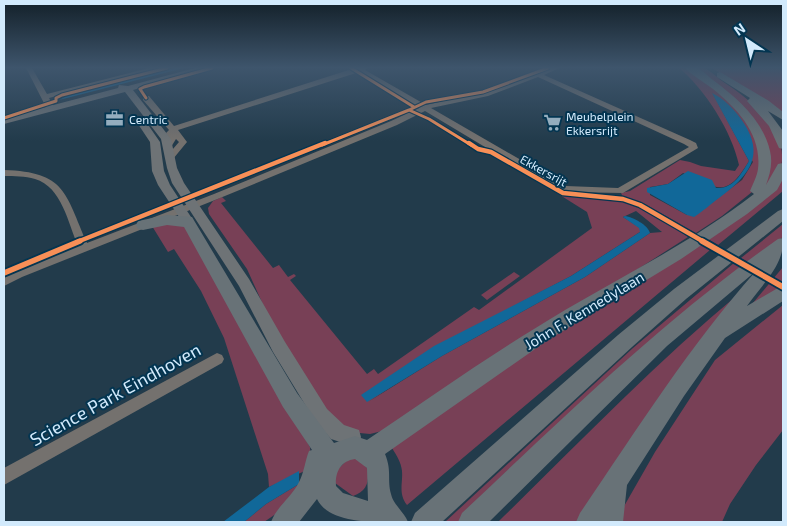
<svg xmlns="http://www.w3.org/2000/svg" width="787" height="526" viewBox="0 0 787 526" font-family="'Exo 2',sans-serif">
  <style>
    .green { fill: #784056; fill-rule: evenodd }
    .water { fill: #116899 }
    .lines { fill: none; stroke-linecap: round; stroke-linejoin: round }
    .minor { fill: #74716e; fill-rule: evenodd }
    .major { fill: #6e7376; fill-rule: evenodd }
    .highway { fill: #687277; fill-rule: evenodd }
    .cycleway-far2-casing { stroke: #033551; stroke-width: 5 }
    .cycleway-far1-casing { stroke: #033551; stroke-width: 7 }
    .cycleway-casing { stroke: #033551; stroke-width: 9 }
    .cycleway-far2 { stroke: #f78f57; stroke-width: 3 }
    .cycleway-far1 { stroke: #f78f57; stroke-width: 4.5 }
    .cycleway { stroke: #f78f57; stroke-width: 5.5 }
    .labels { text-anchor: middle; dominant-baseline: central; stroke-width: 4; stroke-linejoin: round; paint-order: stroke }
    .far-poi-label { font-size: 12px; fill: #d2eafc; stroke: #033551; text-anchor: start }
    .far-street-label { font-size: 12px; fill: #d2eafc; stroke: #033551 }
    .street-label { font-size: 15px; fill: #d2eafc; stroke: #033551 }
    .near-street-label { font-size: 18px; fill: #d2eafc; stroke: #033551 }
  </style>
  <rect width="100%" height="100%" fill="#223b4b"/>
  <!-- green -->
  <path class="green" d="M679,68c32,0 69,55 88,79l-15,45 -30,24 -26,17 -51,-29 -22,-7 -2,-4 9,-2 50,-31 10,2 11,4 34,5 4,-6c-7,-33 -34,-76 -60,-97zM713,94l40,68 -11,18 -44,33 -11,2 -37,-20v-8l18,-3 15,-11c36,16 43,26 66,-12z
    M692,68c3,0 8,-1 11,0 7,2 14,9 19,13 26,17 63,45 60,80 -1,16 -15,26 -27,35 32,-58 -19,-98 -63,-128z
    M712,68h66l5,4v41l-22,-16z
    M783,175v16l-65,54 -10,-6 68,-51z
    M544,185c28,16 46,10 76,15 24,4 48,23 68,37l-302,193 -16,4 -21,-2 -17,-12 -63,-102 -22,-49 -38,-55 -1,-6 5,-7 9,-4 4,4 -5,2 52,65 6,-3 9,12 6,-3 2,2 -6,4 77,94 7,-5 4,5 96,-67 5,3 113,-82 -5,-16zM636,211l26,21 -12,1 -65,44 -143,79 -74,46 142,-94 61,-32 69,-44v-4l-17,-11z
    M162,223l23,3 125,221 1,13 -4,10 -38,17 -1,-13 -44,-136 -23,-47 -27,-42 -6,3 -16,-26z
    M783,224v13l-35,25 -7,-4z
    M701,244l9,6 -303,255c-9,-12 -4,-21 -5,-34 -1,-9 -5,-15 -10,-23l120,-86z
    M734,263l6,4 -281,255h-14l188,-174z
    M783,267v20l-27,18 -3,-2z
    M514,272l6,4 -33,24 -6,-5z
    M741,292l-116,164 -43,66h-84c80,-78 157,-159 243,-230z
    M783,305v125l-27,35 -26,39 -8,18h-104l5,-14 32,-56 60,-92z
    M348,459h11l9,10c1,13 -1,22 -15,27l-18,-13v-11z
    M299,484l-13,23 -22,15h-20l22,-18z"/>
  <!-- water -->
  <path class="water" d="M174,68h10l-125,32 6,-3z
    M712,93c11,5 22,16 29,26 26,36 8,57 -22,79 -8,6 -17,14 -25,19l-7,-2 -40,-23v-4l21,-4 20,-13 24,9 4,8c18,1 25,-14 33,-27z
    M625,216c8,1 23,9 25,17l-65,44 -143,79 -75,46 -6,-7 73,-49 137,-70 69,-44 -1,-4 -16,-11z
    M299,471v13l-33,20 -22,18h-21l46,-35z"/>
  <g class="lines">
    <!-- minor -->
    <path class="minor" d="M26,68h6l15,26 102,-26h10l-110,30 6,11 -4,2 -4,-2z
      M355,68h12l-2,2 61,35 57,-13 67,-24h9l-15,7 146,65 6,3 2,5 -75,45 -57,-1 -11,-3 -130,-78 -28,14 -177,73 -198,79 -18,9v-9l10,-6 64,-25c-10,-23 -16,-59 -43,-67 -10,-3 -21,-3 -31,-3v-6c62,2 61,23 83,73l127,-49 177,-73 28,-13 -60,-36 -181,58 9,12 -14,17 -3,1 -4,-3 13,-15 -3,-3 -5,8h-6l-1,-2 4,-5 -2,-7 3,-3 -26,-30v-4h6l25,30zM538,77l146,67 5,3 -71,41 -52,-2 -135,-78 57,-12z
      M217,353l5,2 2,4 -2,4 -218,122v-17z"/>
    <!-- major -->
    <path class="major" d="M195,68h13l-75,22 38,49 6,29 7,15 65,96 36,63 42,67 17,16 15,5 2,7 -2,7 -7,2 -21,-7 -16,-18 -42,-69 -34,-66 -67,-103 -5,-15 -6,-29 -36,-47 -121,32v-6l114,-30 1,-3 9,1z
      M141,118l3,1 16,23 4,29 6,14 23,35 -2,3h-8l-25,-38 -6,-14 -2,-29 -14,-21z"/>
    <!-- highway -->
    <path class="highway" d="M685,68c4,0 9,-1 12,0 5,2 11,8 16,12 24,18 50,40 57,71 3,12 0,23 -4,34l12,-21 5,-1v16l-6,11 -30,24 -66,45 -133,81 -163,114c7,17 2,25 6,40 2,10 13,18 17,28 -26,0 -78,4 -91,-23l-18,23h-28c6,-16 21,-25 28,-40 5,-9 6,-21 10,-31l3,-1 -29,-43 -99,-180 -17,-2 -24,5 -5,-1 -2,-4 2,-4 29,-6 25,2 105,176 37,50 21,-7 12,4c55,-37 110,-76 167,-111 73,-46 152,-82 220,-135l-4,-3c3,-7 7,-15 8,-22 4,-34 -20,-60 -45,-80 -9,-7 -20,-13 -28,-21zM355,459l12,9 1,33 -25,-8 -7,-7c-1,-13 4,-25 19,-27z
      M720,72l49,29 14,11v8l-15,-9 15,20v18l-4,-1 -10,-22 -22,-25 3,-3 -33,-21v-4z
      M783,209v12l-97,78 -54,48 -190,175h-31l4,-9 203,-178 56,-46 104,-78z
      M783,238c2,27 -21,46 -36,68l36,-21v16l-58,37 -41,58 -57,89 -4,37h-47l4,-9c56,-82 110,-168 176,-242l-89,75 -178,176h-31l4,-9c102,-96 201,-193 316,-274z"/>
    <defs>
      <path id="cycleway-far2" d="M351,68l63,39
        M146,98l-6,-9 4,-2 68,-19
        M409,110l17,-8 57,-10 65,-24
        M4,118l52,-17v-3l6,-3 105,-27
        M322,145l87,-35 20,9 42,26"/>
      <path id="cycleway-far1" d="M469,143l9,6 13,3 72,41 60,6 17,6 64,37
        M77,242l248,-99"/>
      <path id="cycleway" d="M702,241l81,46
        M4,273l76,-32"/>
    </defs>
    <!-- cycleway-far2 casing -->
    <use href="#cycleway-far2" class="cycleway-far2-casing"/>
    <!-- cycleway-far1 casing -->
    <use href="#cycleway-far1" class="cycleway-far1-casing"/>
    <!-- cycleway casing -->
    <use href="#cycleway" class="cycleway-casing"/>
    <!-- cycleway-far2 -->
    <use href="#cycleway-far2" class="cycleway-far2"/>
    <!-- cycleway-far1 -->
    <use href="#cycleway-far1" class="cycleway-far1"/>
    <!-- cycleway -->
    <use href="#cycleway" class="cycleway"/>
  </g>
  <!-- sky -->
  <linearGradient id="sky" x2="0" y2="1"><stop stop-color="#132029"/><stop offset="0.48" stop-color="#3e556c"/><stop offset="1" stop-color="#3e556c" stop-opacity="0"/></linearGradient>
  <rect width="787" height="141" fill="url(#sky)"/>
  <!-- icons -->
  <defs>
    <symbol id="office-bare" viewBox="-9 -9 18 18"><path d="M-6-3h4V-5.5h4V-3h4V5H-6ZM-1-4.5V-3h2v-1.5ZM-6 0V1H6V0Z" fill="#94adbe" stroke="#033551" stroke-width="2.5" paint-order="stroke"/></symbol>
    <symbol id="supermarket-bare" viewBox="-9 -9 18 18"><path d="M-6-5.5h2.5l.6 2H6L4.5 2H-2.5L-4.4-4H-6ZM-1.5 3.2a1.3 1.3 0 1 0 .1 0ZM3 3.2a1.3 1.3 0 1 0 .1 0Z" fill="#94adbe" stroke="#033551" stroke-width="2.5" paint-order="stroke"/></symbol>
  </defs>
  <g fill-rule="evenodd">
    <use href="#office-bare" x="102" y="106" width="25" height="25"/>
    <use href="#supermarket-bare" x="540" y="110" width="25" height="25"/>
  </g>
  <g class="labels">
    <!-- far-poi labels -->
    <g class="far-poi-label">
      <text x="566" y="116">Meubelplein<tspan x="566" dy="14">Ekkersrijt</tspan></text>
      <text x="129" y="119">Centric</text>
    </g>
    <!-- far-street labels -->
    <g class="far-street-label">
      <text transform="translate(544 170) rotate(29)">Ekkersrijt</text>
    </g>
    <!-- street labels -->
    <g class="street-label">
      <text transform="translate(584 310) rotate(-31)">John F. Kennedylaan</text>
    </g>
    <!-- near-street labels -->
    <g class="near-street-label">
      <text transform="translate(115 394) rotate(-29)">Science Park Eindhoven</text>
    </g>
  </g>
  <!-- border -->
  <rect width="787" height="526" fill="none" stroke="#d2eafc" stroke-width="10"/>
  <!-- north arrow -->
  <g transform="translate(747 40) rotate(325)" stroke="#033551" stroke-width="4" paint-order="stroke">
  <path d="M0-4L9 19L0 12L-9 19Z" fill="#d2eafc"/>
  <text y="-8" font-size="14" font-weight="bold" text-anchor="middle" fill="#d2eafc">N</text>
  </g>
</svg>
